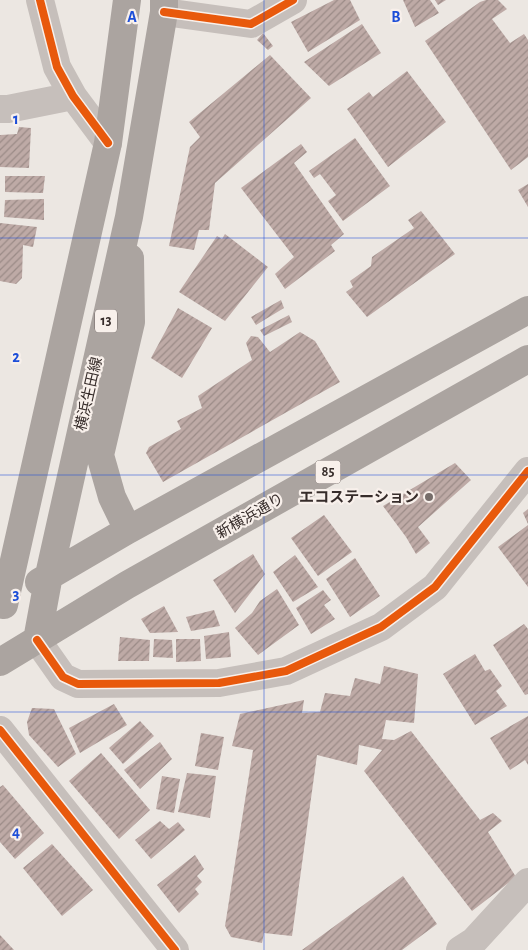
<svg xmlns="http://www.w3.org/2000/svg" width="528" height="950" viewBox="0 0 528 950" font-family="'Alegreya Sans','Noto Sans JP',sans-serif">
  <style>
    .building { fill: url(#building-hatch) }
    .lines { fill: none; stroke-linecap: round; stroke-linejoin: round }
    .minor { stroke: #c6bfbb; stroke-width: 28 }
    .major { stroke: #aba4a0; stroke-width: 28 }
    .cycleway-casing { stroke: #f8f0eb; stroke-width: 11 }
    .cycleway { stroke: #e8590c; stroke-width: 8 }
    .grid { fill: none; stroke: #1d4ed8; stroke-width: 1; stroke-opacity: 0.55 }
    .poi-dot { fill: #766d6a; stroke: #f8f0eb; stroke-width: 2 }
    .labels { text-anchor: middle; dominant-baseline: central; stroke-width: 4.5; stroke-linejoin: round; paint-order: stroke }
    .shield { fill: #f8f0eb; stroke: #706764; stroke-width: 1 }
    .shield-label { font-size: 14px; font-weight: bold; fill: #362c2a }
    .street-label { font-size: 15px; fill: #362c2a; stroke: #f8f0eb }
    .poi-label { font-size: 15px; font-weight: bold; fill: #362c2a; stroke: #f8f0eb; text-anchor: end }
    .grid-label { font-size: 16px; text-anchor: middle; font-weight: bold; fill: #1d4ed8; stroke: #f8f0eb; stroke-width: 4.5; stroke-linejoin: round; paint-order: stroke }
  </style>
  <defs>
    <pattern id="building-hatch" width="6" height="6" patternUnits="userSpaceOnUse" patternTransform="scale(1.25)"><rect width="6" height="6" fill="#beaaa6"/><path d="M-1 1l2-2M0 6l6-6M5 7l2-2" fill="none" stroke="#9b8b87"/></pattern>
  </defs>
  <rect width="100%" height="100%" fill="#ece7e2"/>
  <!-- building -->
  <path class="building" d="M334,0h16l10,20 -52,32 -17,-30z
    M403,0h27l9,13 -24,14z
    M435,0h11l-8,5z
    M486,0h12l9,9 -15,10 18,24 14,-9 4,6v117l-17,13 -86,-129 55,-39z
    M362,24l19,29 -52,33 -25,-24z
    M263,33l10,13 -5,4 -11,-10z
    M270,55l41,43 -96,85 -6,47h-10l-5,20 -25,-4 21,-99 10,-10 -11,-15z
    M407,71l39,51 -58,45 -41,-58 22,-17 4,5z
    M19,127l12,1 -2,40 -29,-1v-32l17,-1z
    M355,138l35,48 -47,35 -15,-20 8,-6 -16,-21 -6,4 -5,-7z
    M301,144l6,8 -13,11 50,71 -13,11 4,6 -50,38 -10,-15 19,-17 -53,-69z
    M5,176h40l-2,17 -38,-1z
    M528,184v23l-10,-17z
    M44,199v21l-40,-3 1,-17z
    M421,211l34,43 -88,63 -21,-25 7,-5 -3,-6 21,-15 1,-9 42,-29 -6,-8z
    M0,223l37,4 -4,20 -10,-2 -1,33 -6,6 -16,-3z
    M225,234l43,33 -43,54 -46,-29 38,-56 5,3z
    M281,300l3,8 -28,17 -5,-8z
    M178,308l34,20 -30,50 -31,-20z
    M289,315l3,7 -28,14 -4,-6z
    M300,332l15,9 25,41 -177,100 -17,-29 3,-6 32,-18 -4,-8 25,-13 -4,-12 54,-36 -6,-17 5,-7 7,1 12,15z
    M455,463l16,17 -53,47 12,16 -14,11 -10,-17 -23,-31z
    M528,509v15l-5,-11z
    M324,515l28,37 -34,24 -27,-38z
    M528,525v62l-30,-40z
    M253,554l12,20 -30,39 -22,-33z
    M295,555l23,32 -25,15 -20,-30z
    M355,558l25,38 -30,21 -24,-38z
    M277,589l22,36 -41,30 -23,-27 17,-15 8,-12z
    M323,590l8,10 -7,5 11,14 -24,15 -15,-26z
    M164,606l14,26 -28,1 -9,-14z
    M214,610l6,16 -29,5 -5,-14z
    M524,624l4,5v65l-3,1 -32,-50z
    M229,632l2,25 -25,2 -2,-23z
    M120,637l30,3 -1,21h-31z
    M154,639l18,1 1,18 -20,-1z
    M176,639h24l1,22 -25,1z
    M475,654l10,17 5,-2 12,17 -6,5 11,15 -32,19 -32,-51z
    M384,666l34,8 -4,49 -28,-3 -4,19 12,1 17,-9 69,89 13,-7 9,8 -14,11 28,45 -44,34 -108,-140 18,-21 -23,-5 -2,20 -40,-10 -25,181 -28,-3 -2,10 -31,-6 -6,-11 28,-176 -21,-4 8,-32 64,-14 -2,13 18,-1 5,-19 25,3 5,-18 25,6z
    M114,704l13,21 -47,28 -11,-25z
    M32,708l22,1 22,45 -18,13 -29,-32 -2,-13z
    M528,716v49l-3,-5 -15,10 -20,-32z
    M140,721l14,15 -31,28 -14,-16z
    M201,733l23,4 -6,33 -23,-4z
    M160,742l12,17 -32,30 -16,-19z
    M101,753l49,57 -31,29 -50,-58z
    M187,773l29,3 -6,42 -32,-6z
    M162,776l18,3 -6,34 -18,-4z
    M3,785l41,48 -29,26 -15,-17v-55z
    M160,821l9,8 9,-7 7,8 -34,29 -16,-19z
    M52,844l41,46 -31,26 -39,-48z
    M195,855l9,14 -7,7 5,6 -7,7 4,5 -20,19 -22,-28z
    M403,876l34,48 -35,26h-100z
    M0,935l14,15h-14z"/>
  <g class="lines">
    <!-- minor -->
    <path class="minor" d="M40,0l17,67 16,29 35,47
      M164,12l87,12 42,-24
      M0,109h8l65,-13
      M37,640l26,37 15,7 141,-1 67,-12 95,-44 54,-40 93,-116
      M0,730l175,220
      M460,950l14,-9 54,-59"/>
    <!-- major -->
    <path class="major" d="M128,530l-16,-33 -12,-42 31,-133 -1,-64
      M39,582l89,-52 400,-220
      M4,605l104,-462 19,-143
      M37,640l12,-65 80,-358 35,-205v-12
      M0,662l127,-77 401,-226"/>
    <defs>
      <path id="cycleway" d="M40,0l17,67 16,29 35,47
        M164,12l87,12 42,-24
        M37,640l26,37 15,7 141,-1 67,-12 95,-44 54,-40 93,-116
        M0,730l175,220"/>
    </defs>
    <!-- cycleway casing -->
    <use href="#cycleway" class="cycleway-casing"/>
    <!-- cycleway -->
    <use href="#cycleway" class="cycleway"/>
  </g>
  <!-- grid -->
  <path class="grid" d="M264,0v950M0,238h528M0,475h528M0,712h528"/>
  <!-- markers -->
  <circle class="poi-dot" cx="429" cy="497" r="5"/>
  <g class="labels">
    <!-- shield labels -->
    <g class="shield">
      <rect x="95" y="309.5" width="22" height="23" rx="4"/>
      <rect x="315.5" y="460.5" width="25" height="23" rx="4"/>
    </g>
    <g class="shield-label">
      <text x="106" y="321">13</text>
      <text x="328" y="472">85</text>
    </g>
    <!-- street labels -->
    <g class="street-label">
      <text transform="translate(89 394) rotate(-77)">横浜生田線</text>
      <text transform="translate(250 516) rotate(-30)">新横浜通り</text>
    </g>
    <!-- poi labels -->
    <g class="poi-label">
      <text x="419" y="497">エコステーション</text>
    </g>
  </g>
  <g class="grid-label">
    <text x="132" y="22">A</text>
    <text x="396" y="22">B</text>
    <text x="16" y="124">1</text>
    <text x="16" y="362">2</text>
    <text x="16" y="599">3</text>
    <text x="16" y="837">4</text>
  </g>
</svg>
